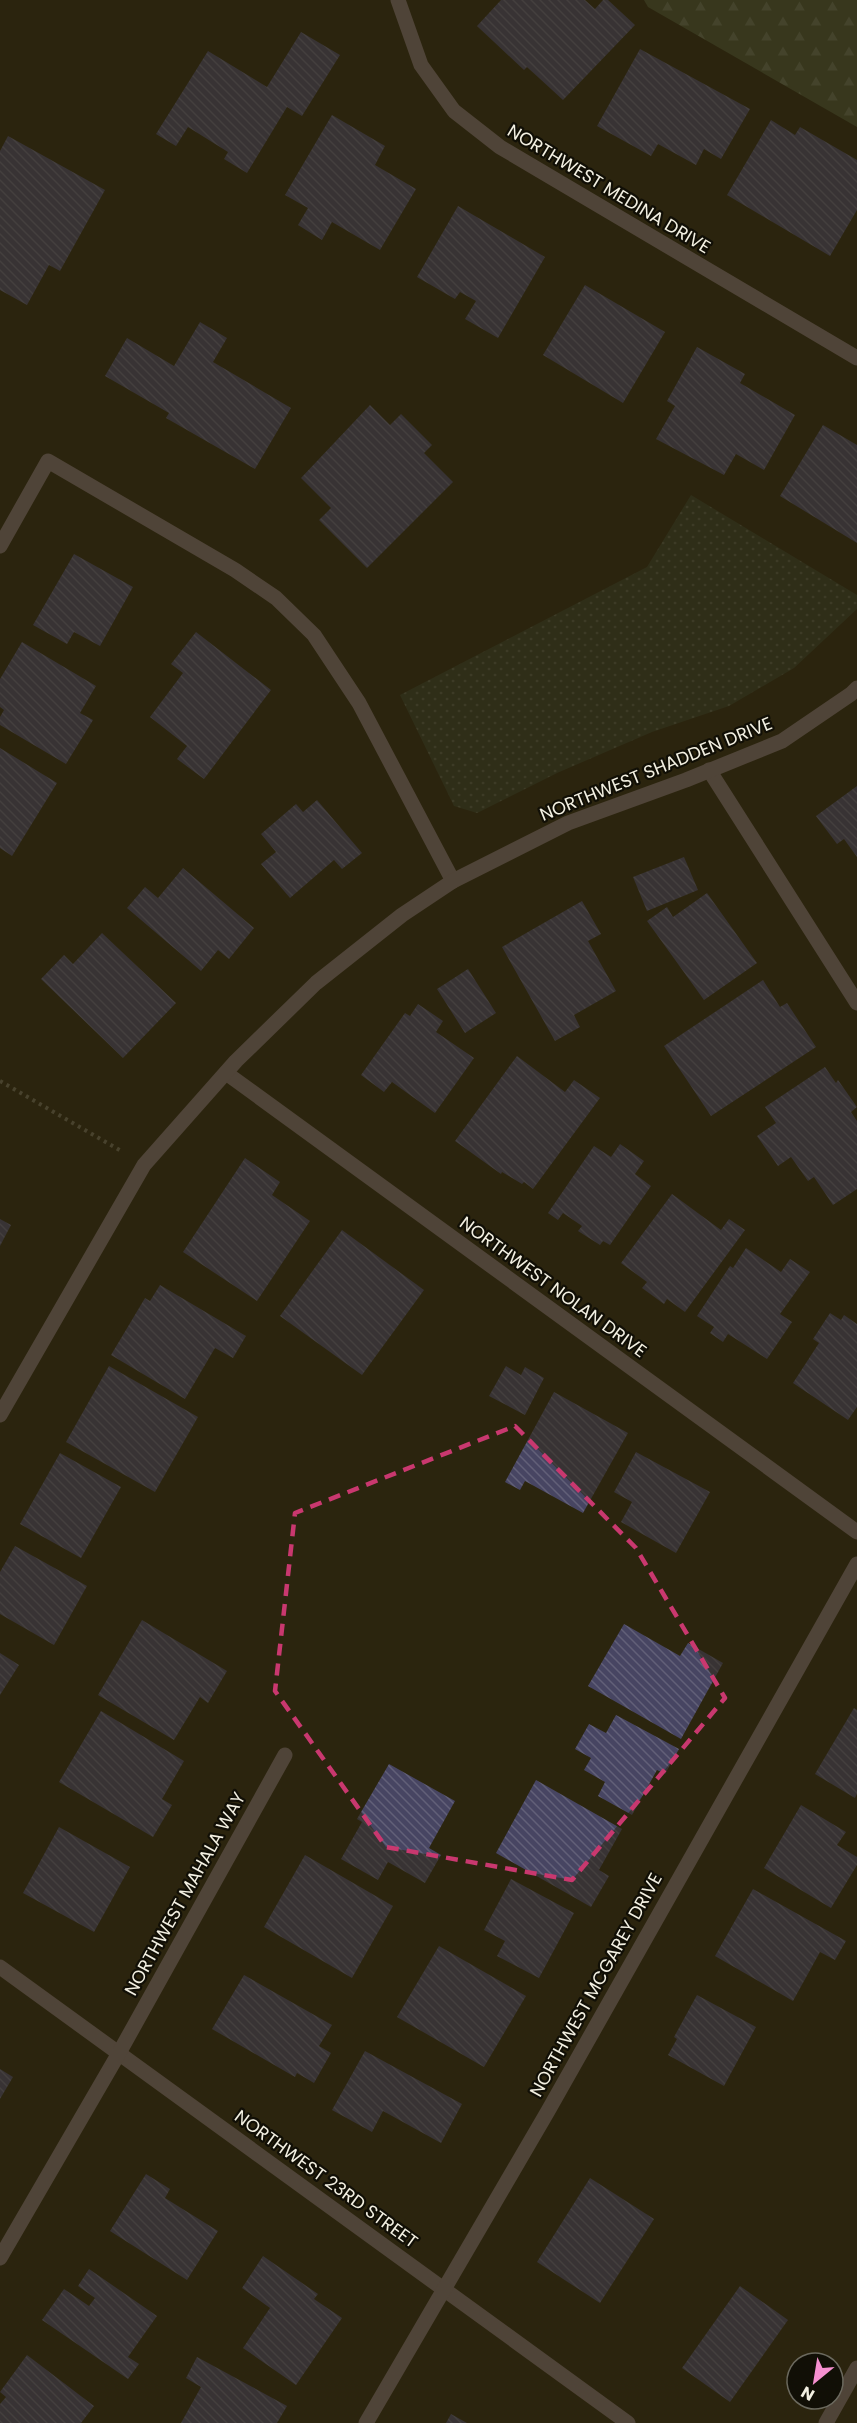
<svg xmlns="http://www.w3.org/2000/svg" width="857" height="2423" viewBox="0 0 857 2423" font-family="Poppins,sans-serif">
  <style>
    .grass { fill: url(#grass-dots) }
    .forest { fill: url(#forest-firs) }
    .building { fill: url(#building-back-hatch) }
    .lines { fill: none; stroke-linecap: round; stroke-linejoin: round }
    .path { stroke: #6b6652; stroke-width: 4; stroke-dasharray: 3 4.5; stroke-linecap: butt }
    .minor { stroke: #7b6a6a; stroke-width: 15 }
    .marked { fill: none; stroke: #c9386f; stroke-width: 4.5; stroke-dasharray: 12 8; stroke-linejoin: round }
    .labels { text-anchor: middle; stroke-width: 4.5; stroke-linejoin: round; paint-order: stroke }
    .street-label { font-size: 18px; fill: #f3f0e2; stroke: #110f06 }
  </style>
  <defs>
    <pattern id="grass-dots" width="8" height="8" patternUnits="userSpaceOnUse" patternTransform="scale(1.5)"><rect width="8" height="8" fill="#343a25"/><path d="M2 2h.1M6 6h.1" fill="none" stroke="#525744" stroke-width="1.8" stroke-linecap="round"/></pattern>
    <pattern id="forest-firs" width="22" height="20" patternUnits="userSpaceOnUse" patternTransform="scale(1.5)"><rect width="22" height="20" fill="#474f30"/><path d="M5 1l3.5 6h-7zM16 11l3.5 6h-7z" fill="#62694e"/></pattern>
    <pattern id="building-back-hatch" width="6" height="6" patternUnits="userSpaceOnUse" patternTransform="scale(1.5)"><rect width="6" height="6" fill="#474562"/><path d="M-1 5l2 2M0 0l6 6M5-1l2 2" fill="none" stroke="#626078"/></pattern>
  </defs>
  <rect width="100%" height="100%" fill="#2b250e"/>
  <!-- grass -->
  <polygon class="grass" points="691,495 857,595 857,609 794,668 729,706 652,732 557,773 477,813 454,806 400,695 647,567"/>
  <!-- forest -->
  <polygon class="forest" points="644,0 857,0 857,127 648,7"/>
  <!-- building -->
  <g class="building">
    <polygon points="501,0 585,0 595,9 603,0 608,0 635,25 563,100 527,67 524,70 477,26"/>
    <polygon points="301,32 340,55 302,116 287,107 247,173 224,159 228,152 188,127 176,146 156,134 208,51 267,87"/>
    <polygon points="640,49 750,109 721,159 704,149 696,165 658,144 651,156 597,126"/>
    <polygon points="332,115 385,146 375,165 416,189 380,250 332,222 322,240 298,225 308,208 285,195"/>
    <polygon points="771,120 795,135 800,127 857,160 857,210 830,256 727,195"/>
    <polygon points="8,136 105,190 60,271 49,265 27,305 0,290 0,151"/>
    <polygon points="458,206 545,257 498,338 465,319 476,301 460,292 455,299 417,277"/>
    <polygon points="585,285 665,332 623,403 543,355"/>
    <polygon points="200,322 227,338 213,362 291,408 255,469 166,418 169,413 105,376 127,338 174,366"/>
    <polygon points="697,347 745,374 740,383 795,415 764,470 736,454 724,475 656,439 675,406 667,401"/>
    <polygon points="370,405 390,425 401,414 432,445 424,453 453,482 367,568 319,520 331,508 301,478"/>
    <polygon points="823,425 857,445 857,543 780,496"/>
    <polygon points="74,554 133,587 100,646 74,632 67,644 33,625"/>
    <polygon points="196,632 271,690 204,779 177,759 187,746 150,717 183,673 171,664"/>
    <polygon points="22,642 96,686 80,713 93,720 66,764 0,725 0,717 4,710 0,707 0,679"/>
    <polygon points="0,748 57,783 12,856 0,848"/>
    <polygon points="857,786 857,857 844,839 837,844 816,816"/>
    <polygon points="317,800 362,853 342,869 334,860 290,898 261,864 276,852 261,834 296,804 303,812"/>
    <polygon points="684,857 698,890 647,911 633,877"/>
    <polygon points="183,868 254,928 229,959 218,950 201,971 127,908 145,887 158,898"/>
    <polygon points="707,893 757,963 704,1000 647,921 667,907 673,917"/>
    <polygon points="582,901 601,934 588,941 616,991 574,1015 580,1027 555,1041 502,947"/>
    <polygon points="102,933 176,1003 123,1058 41,979 64,955 73,964"/>
    <polygon points="468,969 496,1013 465,1033 437,989"/>
    <polygon points="763,980 780,1007 787,1003 816,1047 711,1116 664,1046"/>
    <polygon points="418,1004 443,1021 436,1032 474,1058 435,1113 392,1082 384,1092 361,1075 405,1013 410,1016"/>
    <polygon points="517,1056 565,1092 574,1080 600,1098 533,1189 524,1182 522,1184 502,1172 501,1174 455,1141"/>
    <polygon points="825,1067 836,1083 838,1080 857,1107 851,1112 857,1121 857,1189 833,1205 814,1177 808,1181 791,1157 778,1166 757,1136 776,1123 765,1107"/>
    <polygon points="620,1144 644,1161 635,1174 651,1186 610,1245 603,1241 600,1245 578,1231 582,1226 563,1213 558,1220 548,1213 594,1146 611,1157"/>
    <polygon points="245,1158 280,1182 272,1195 310,1221 257,1301 183,1252"/>
    <polygon points="672,1194 721,1230 729,1219 745,1230 685,1312 667,1299 664,1304 642,1288 647,1282 621,1263"/>
    <polygon points="0,1219 11,1225 0,1246"/>
    <polygon points="342,1230 424,1290 362,1375 280,1316"/>
    <polygon points="746,1248 781,1272 790,1259 810,1272 780,1314 792,1322 767,1359 728,1334 723,1342 710,1333 714,1327 697,1316 730,1266 733,1268"/>
    <polygon points="160,1285 246,1336 233,1358 215,1348 185,1399 111,1355 145,1298 150,1301"/>
    <polygon points="830,1313 841,1320 844,1315 857,1324 857,1407 848,1420 793,1383 819,1343 813,1339"/>
    <polygon points="109,1366 198,1417 155,1492 66,1442"/>
    <polygon points="506,1366 521,1375 525,1367 544,1378 525,1415 489,1396"/>
    <polygon points="554,1392 628,1433 583,1513 525,1481 520,1490 505,1482"/>
    <polygon points="636,1452 710,1492 676,1553 621,1522 632,1502 614,1492"/>
    <polygon points="60,1453 121,1487 81,1558 20,1524"/>
    <polygon points="15,1546 87,1586 54,1645 0,1614 0,1572"/>
    <polygon points="142,1620 227,1671 208,1703 200,1697 174,1740 98,1695"/>
    <polygon points="624,1624 680,1656 688,1643 723,1663 681,1739 588,1686"/>
    <polygon points="0,1653 19,1665 0,1695"/>
    <polygon points="854,1708 857,1710 857,1794 855,1798 815,1774"/>
    <polygon points="101,1711 184,1761 162,1799 172,1805 153,1837 59,1782"/>
    <polygon points="616,1715 679,1749 665,1774 657,1770 632,1815 598,1796 605,1782 584,1770 591,1758 575,1749 589,1724 606,1733"/>
    <polygon points="389,1764 455,1801 429,1848 441,1855 425,1883 388,1862 378,1880 341,1859 362,1822 357,1819"/>
    <polygon points="536,1780 622,1829 599,1870 609,1876 591,1907 496,1853"/>
    <polygon points="801,1805 846,1832 837,1845 857,1857 857,1865 831,1908 764,1868"/>
    <polygon points="59,1827 130,1867 94,1932 23,1893"/>
    <polygon points="305,1855 393,1906 352,1978 264,1927"/>
    <polygon points="511,1879 574,1913 539,1978 497,1956 505,1941 484,1930"/>
    <polygon points="753,1889 846,1941 835,1960 820,1952 793,2001 715,1956"/>
    <polygon points="439,1946 526,1996 484,2067 397,2017"/>
    <polygon points="244,1975 332,2025 319,2046 331,2053 314,2083 297,2073 295,2077 212,2029"/>
    <polygon points="697,1995 756,2027 724,2086 668,2055 677,2039 674,2037"/>
    <polygon points="365,2051 462,2104 441,2143 383,2111 372,2132 332,2110"/>
    <polygon points="0,2069 13,2077 0,2099"/>
    <polygon points="146,2174 170,2189 165,2198 218,2231 187,2280 110,2231"/>
    <polygon points="590,2178 654,2219 600,2303 537,2262"/>
    <polygon points="263,2256 318,2294 314,2299 342,2318 296,2385 243,2348 270,2308 242,2288"/>
    <polygon points="89,2269 157,2316 128,2357 139,2364 128,2379 42,2320 64,2289 89,2306 95,2298 78,2286"/>
    <polygon points="740,2286 788,2320 730,2402 682,2368"/>
    <polygon points="27,2355 94,2406 81,2423 0,2423 0,2404 6,2397 0,2392"/>
    <polygon points="197,2357 287,2406 277,2423 181,2423 201,2387 186,2378"/>
    <polygon points="451,2414 467,2423 446,2423"/>
  </g>
  <g class="lines">
    <!-- path -->
    <polyline class="path" points="0,1081 123,1152"/>
    <!-- minor -->
    <g class="minor">
      <polyline points="398,0 421,65 454,111 500,147 857,358"/>
      <polyline points="0,546 48,461 235,570 276,598 314,635 359,703 453,881"/>
      <polyline points="709,770 857,1003"/>
      <polyline points="226,1073 857,1532"/>
      <polyline points="0,1415 144,1165 236,1061 316,983 402,915 453,881 568,823 686,780 782,741 851,694 857,688"/>
      <polyline points="0,1967 628,2423"/>
      <polyline points="0,2258 119,2053 285,1755"/>
      <polyline points="366,2423 548,2111 857,1564"/>
      <polyline points="826,2423 857,2368"/>
    </g>
  </g>
  <!-- marked area -->
  <path d="M0 0H857V2423H0ZM515,1426L636,1548L725,1698L572,1880L386,1847L275,1691L295,1513Z" fill="#2b250e" fill-opacity=".55" fill-rule="evenodd"/>
  <path class="marked" d="M515,1426L636,1548L725,1698L572,1880L386,1847L275,1691L295,1513Z"/>
  <g class="labels">
    <!-- street labels -->
    <g class="street-label">
      <text transform="translate(609 189) rotate(31)" y="6">NORTHWEST MEDINA DRIVE</text>
      <text transform="translate(656 769) rotate(-22)" y="6">NORTHWEST SHADDEN DRIVE</text>
      <text transform="translate(553 1287) rotate(36)" y="6">NORTHWEST NOLAN DRIVE</text>
      <text transform="translate(185 1894) rotate(-61)" y="6">NORTHWEST MAHALA WAY</text>
      <text transform="translate(596 1985) rotate(-61)" y="6">NORTHWEST MCGAREY DRIVE</text>
      <text transform="translate(326 2179) rotate(36)" y="6">NORTHWEST 23RD STREET</text>
    </g>
  </g>
  <!-- north arrow -->
  <g transform="translate(815 2381) rotate(210)"><circle r="28" fill="#110f06" stroke="#6b695e" stroke-width="1.5"/>
  <path d="M0-4.5L10 22L0 15L-10 22Z" fill="#f690d0"/>
  <text y="-9" font-size="16" font-weight="bold" text-anchor="middle" fill="#f3f0e2">N</text>
  </g>
</svg>
